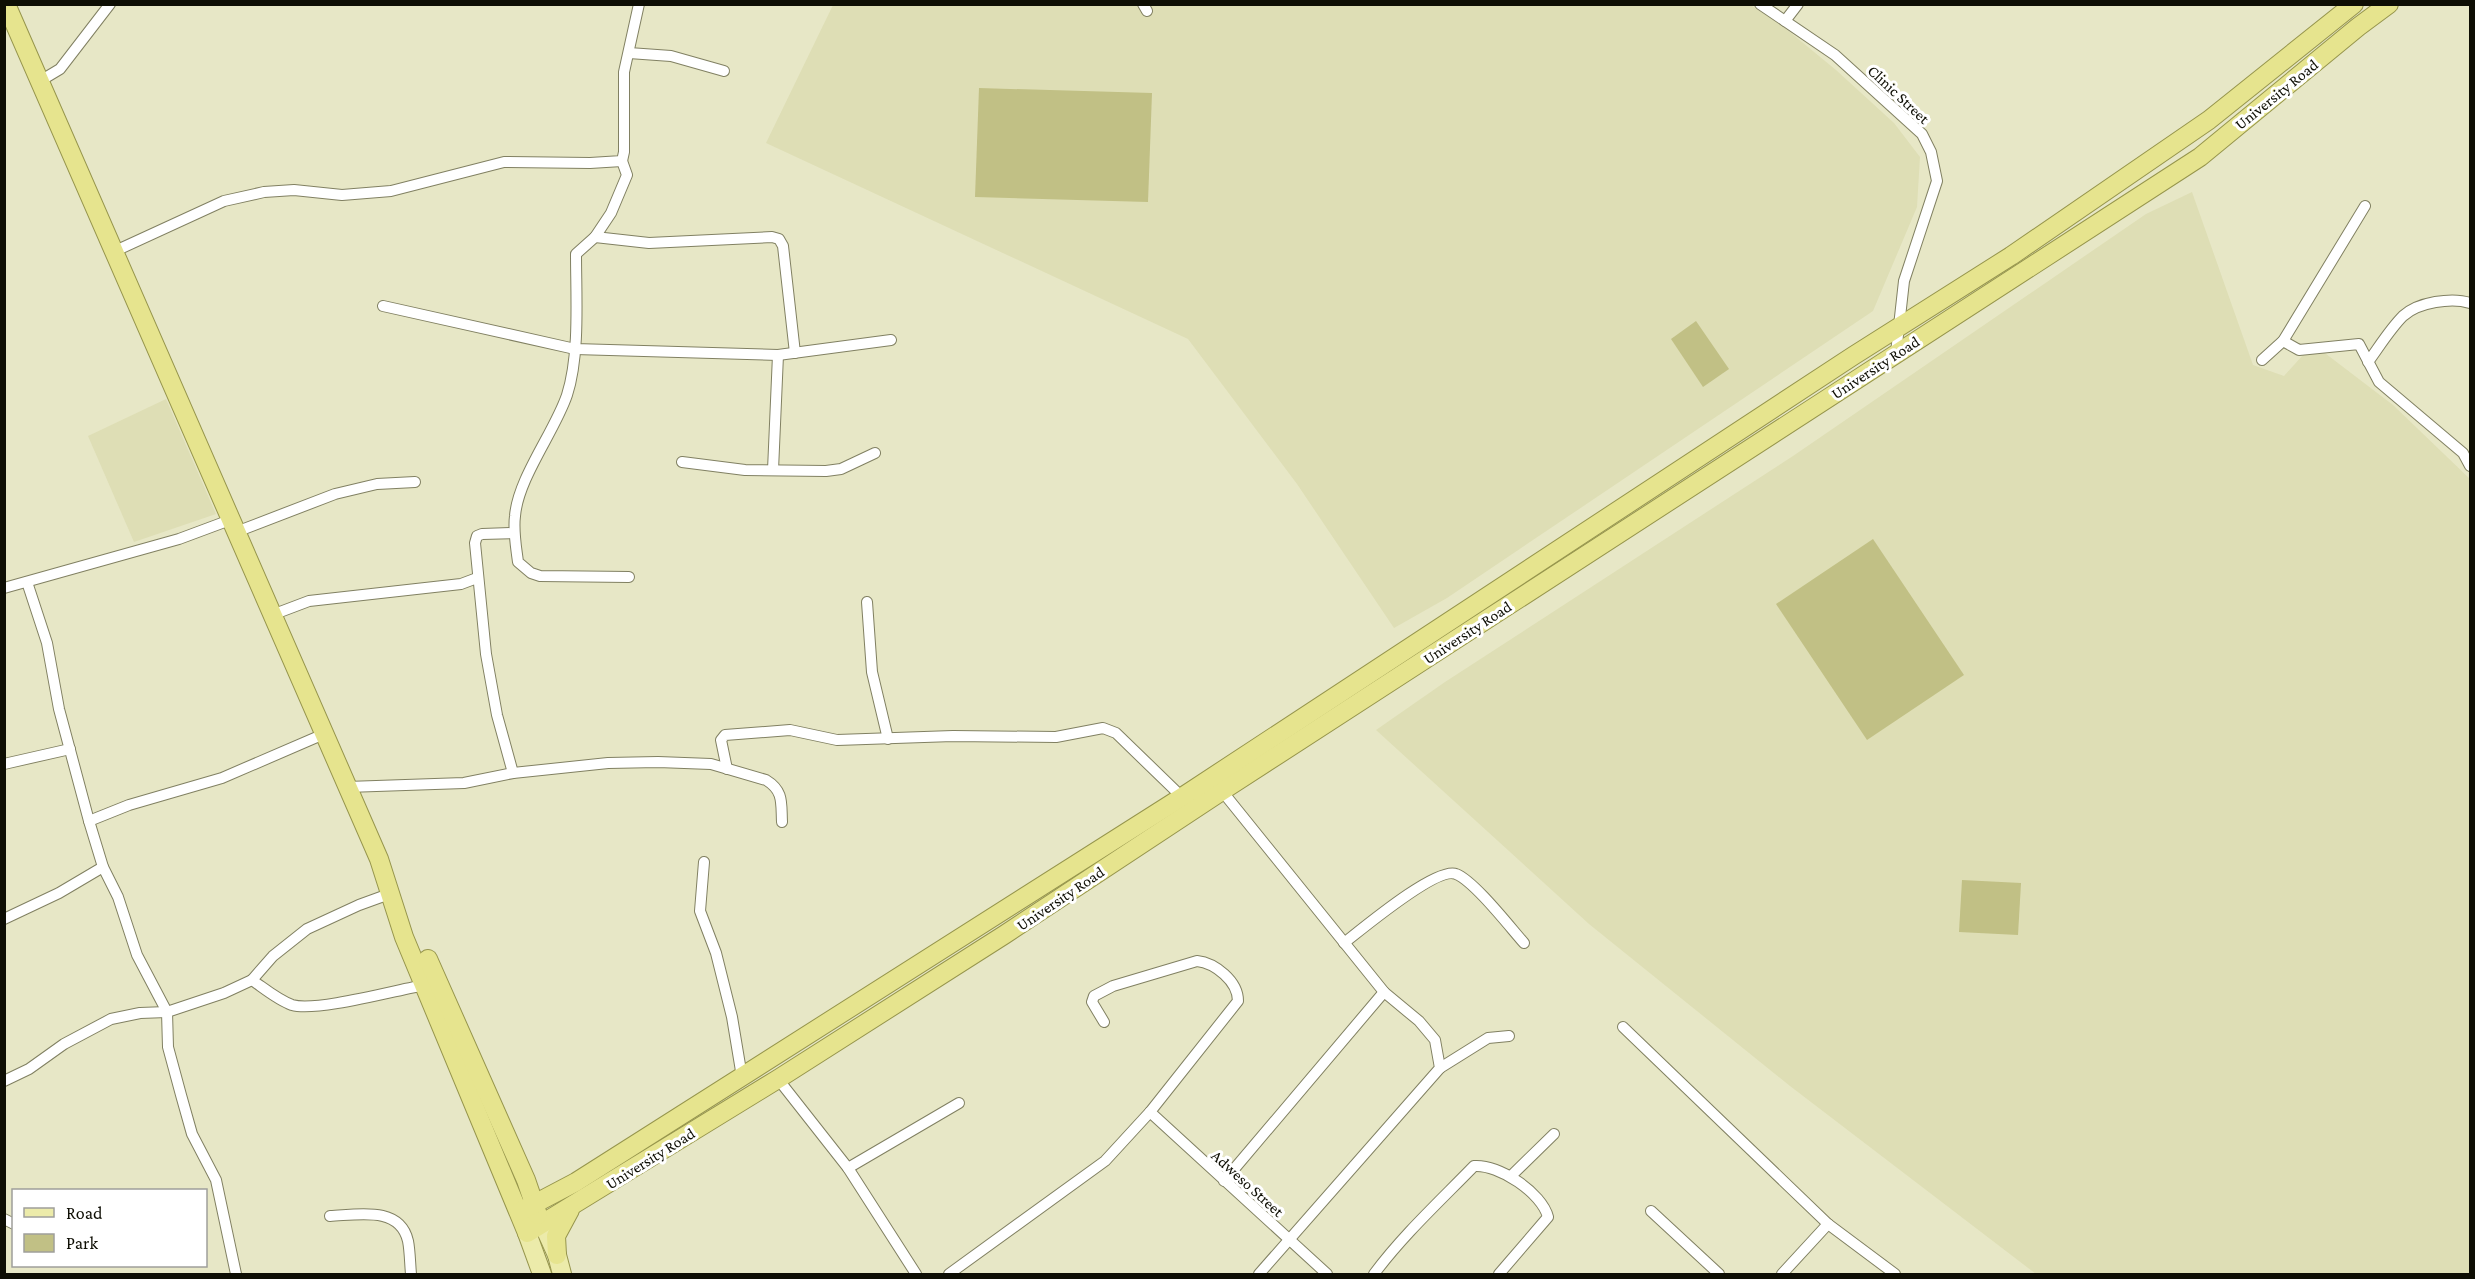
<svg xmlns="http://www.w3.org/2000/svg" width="2475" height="1279" viewBox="0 0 2475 1279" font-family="'Crimson Pro',serif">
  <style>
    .built { fill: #dedeb5 }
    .green { fill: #c1c085 }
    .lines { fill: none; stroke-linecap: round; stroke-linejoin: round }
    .minor-casing { stroke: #818062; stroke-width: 12 }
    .primary-casing { stroke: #96954c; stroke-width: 20 }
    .trunk-casing { stroke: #96954c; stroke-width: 20 }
    .minor { stroke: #fff; stroke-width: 10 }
    .primary { stroke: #ecebaa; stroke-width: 18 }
    .trunk { stroke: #e6e48e; stroke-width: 18 }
    .labels { text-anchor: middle; stroke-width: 6; stroke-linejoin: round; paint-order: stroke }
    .street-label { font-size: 16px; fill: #0e0e04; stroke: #fff }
  </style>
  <rect width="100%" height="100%" fill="#e7e7c6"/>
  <!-- built -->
  <g class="built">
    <polygon points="1749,4 1780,24 1836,70 1894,123 1920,157 1917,207 1873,311 1447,598 1394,628 1297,484 1188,339 766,143 833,5"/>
    <polygon points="2192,192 2253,365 2284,376 2313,344 2393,405 2470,479 2470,1274 2036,1274 1790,1086 1589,924 1376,730 1445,682 1793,456 2146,214"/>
    <polygon points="166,399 216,514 134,542 88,436"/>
  </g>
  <!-- green -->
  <g class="green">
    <polygon points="979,88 1152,93 1148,202 975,197"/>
    <polygon points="1696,321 1729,369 1703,387 1671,339"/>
    <polygon points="1873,539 1964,675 1867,740 1776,604"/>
    <polygon points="1962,880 2021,883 2018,935 1959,932"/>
  </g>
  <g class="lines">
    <defs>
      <g id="minor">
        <polyline points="1143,4 1147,11"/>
        <polyline points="1760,4 1835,55 1922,134 1931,152 1937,181 1904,281 1896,353"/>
        <polyline points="1785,21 1798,4"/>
        <polyline points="629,53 671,56 724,71"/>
        <polyline points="40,81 60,69 110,4"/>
        <path d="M622,161L627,175L611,213L595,237L576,254C576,296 580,355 567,395C555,431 518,478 515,516C513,531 516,546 518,562L531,573L540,576L629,577"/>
        <polyline points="595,237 649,243 772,237 779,239 783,246 795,353"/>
        <polyline points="113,252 224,201 264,192 294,190 342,195 391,191 504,162 590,163 622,161 624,152 624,72 639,4"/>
        <polyline points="383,306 575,349 778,355 891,340"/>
        <polyline points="2283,341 2299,350 2359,344 2379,382 2463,453 2470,466"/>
        <polyline points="2262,360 2283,341 2365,206"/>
        <path d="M2368,362C2379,347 2390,329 2403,316C2418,302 2452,297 2470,303"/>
        <polyline points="682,462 745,470 826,471 841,469 875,453"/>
        <polyline points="773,470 778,355"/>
        <polyline points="236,532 335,494 377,484 415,482"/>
        <polyline points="27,582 47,643 59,709 89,821 103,867 118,897 137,955 167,1012 168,1047 181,1095 192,1134 216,1180 236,1274"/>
        <polyline points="4,588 179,539 230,520"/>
        <polyline points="867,602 872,672 888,739"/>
        <polyline points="272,615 309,601 461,584 477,578"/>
        <polyline points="4,764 70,749"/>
        <polyline points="727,769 721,740 725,735 790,730 837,740 953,736 1056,737 1103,728 1116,733 1182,797"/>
        <polyline points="513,773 497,715 486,654 475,543 477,536 482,534 514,533"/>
        <path d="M347,787L464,783L513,773L608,763L658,762L711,764L766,780C784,791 781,803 782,822"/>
        <polyline points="1222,791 1384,992"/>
        <polyline points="89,821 129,805 222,778 324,734"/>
        <polyline points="704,862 700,911 716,953 732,1017 742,1077"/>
        <polyline points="4,919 59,893 103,867"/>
        <path d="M1344,943C1362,929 1437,866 1456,874C1474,881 1509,926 1524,943"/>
        <path d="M252,980C265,989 278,1000 292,1005C317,1012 396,990 425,985"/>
        <polyline points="1623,1027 1828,1224 1895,1274"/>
        <polyline points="1440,1068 1488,1038 1509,1036"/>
        <polyline points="778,1079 848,1168 916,1274"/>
        <polyline points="4,1081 29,1069 64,1044 111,1019 140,1013 167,1012 224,993 252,980 273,956 307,929 359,905 392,893"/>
        <polyline points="1150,1112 1327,1274"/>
        <polyline points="848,1168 959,1103"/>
        <polyline points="1511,1176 1554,1134"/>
        <polyline points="1224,1181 1384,992 1419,1021 1435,1040 1440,1068 1259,1274"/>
        <polyline points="1651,1211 1719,1274"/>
        <path d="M330,1216C356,1215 400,1205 408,1241C410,1251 410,1264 411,1274"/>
        <polyline points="4,1219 14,1224"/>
        <path d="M949,1274L1105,1161L1150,1112L1238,1001C1238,981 1215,963 1197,961L1113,986L1094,996L1092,1002L1104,1022"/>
        <path d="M1374,1274C1403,1235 1440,1201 1474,1166C1499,1164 1542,1193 1548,1217L1499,1274"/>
        <polyline points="1782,1274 1828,1224"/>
      </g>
      <g id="primary">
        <polyline points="543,1224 557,1255 562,1274"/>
        <polyline points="527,1233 542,1274"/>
      </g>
      <g id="trunk">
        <polyline points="6,4 379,859 404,937 527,1233 778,1079 1004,935 1222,791 2200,157 2358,27 2389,4"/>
        <polyline points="428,959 526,1180 538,1215"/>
        <polyline points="519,1212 576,1182 1182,797 1853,356 2011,256 2209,120 2354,4"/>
        <polyline points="557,1255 556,1236 570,1210"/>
      </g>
    </defs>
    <!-- minor casing -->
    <use href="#minor" class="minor-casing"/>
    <!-- primary casing -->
    <use href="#primary" class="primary-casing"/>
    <!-- trunk casing -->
    <use href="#trunk" class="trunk-casing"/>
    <!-- minor -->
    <use href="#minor" class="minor"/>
    <!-- primary -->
    <use href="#primary" class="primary"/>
    <!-- trunk -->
    <use href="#trunk" class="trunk"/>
  </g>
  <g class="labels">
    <!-- street labels -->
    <g class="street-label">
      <text transform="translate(1899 94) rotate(43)" y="6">Clinic Street</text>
      <text transform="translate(2276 94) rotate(-39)" y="6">University Road</text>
      <text transform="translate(1875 367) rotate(-33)" y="6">University Road</text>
      <text transform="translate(1467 632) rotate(-33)" y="6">University Road</text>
      <text transform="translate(1060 898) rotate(-34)" y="6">University Road</text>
      <text transform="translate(650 1158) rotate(-32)" y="6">University Road</text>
      <text transform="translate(1248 1183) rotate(42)" y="6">Adweso Street</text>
    </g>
  </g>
  <!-- border -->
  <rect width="2475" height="1279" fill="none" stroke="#0e0e04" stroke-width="12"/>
  <!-- legend -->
  <rect x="12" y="1189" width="195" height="78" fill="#ffffff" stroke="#9f9f9b" stroke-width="1.5"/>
  <rect x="24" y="1208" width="30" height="9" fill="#ecebaa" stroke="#9f9f9b" stroke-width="1.5"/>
  <text x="66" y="1219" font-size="18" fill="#0e0e04">Road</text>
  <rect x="24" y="1234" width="30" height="18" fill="#c1c085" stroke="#9f9f9b" stroke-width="1.5"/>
  <text x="66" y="1249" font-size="18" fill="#0e0e04">Park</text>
</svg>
